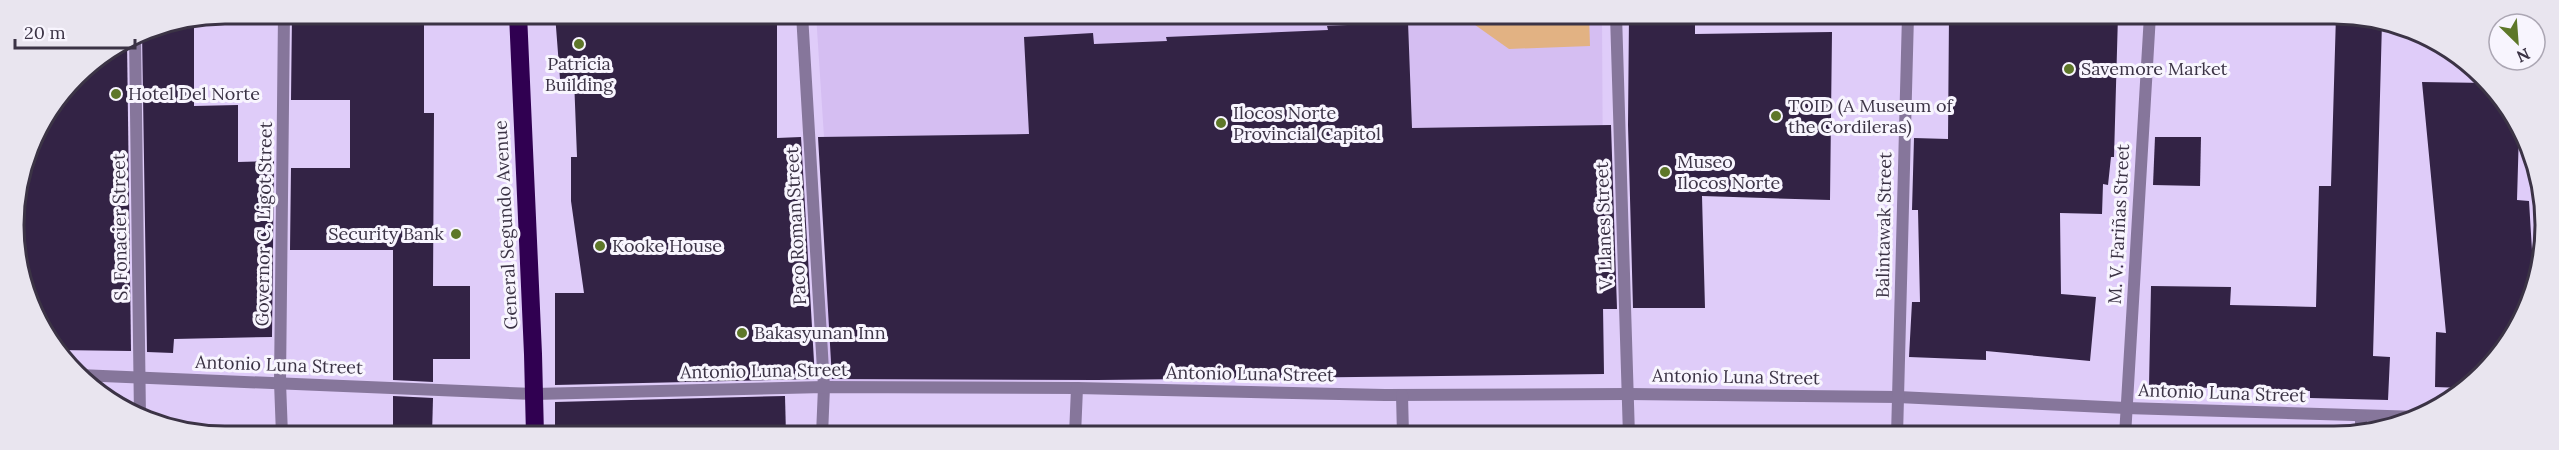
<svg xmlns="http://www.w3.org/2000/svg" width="2559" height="450" viewBox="0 0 2559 450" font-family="Lora,serif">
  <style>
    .built { fill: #d5bef2 }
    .green { fill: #e2b283 }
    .building { fill: #332345 }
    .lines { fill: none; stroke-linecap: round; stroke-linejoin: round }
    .street { stroke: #86769b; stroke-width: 12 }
    .highway { stroke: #300051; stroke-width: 18 }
    .poi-dot { fill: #5e7729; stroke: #f8f5fe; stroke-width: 2 }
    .labels { text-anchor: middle; stroke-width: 6; stroke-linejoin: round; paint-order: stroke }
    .poi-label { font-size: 18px; fill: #3b3345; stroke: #f8f5fe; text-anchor: start }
    .street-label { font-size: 18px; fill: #3b3345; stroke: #f8f5fe }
    .rim { fill: none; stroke: #3b3345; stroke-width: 3 }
  </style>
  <rect width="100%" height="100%" fill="#dfccf9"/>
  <!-- built -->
  <polygon class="built" points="816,14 1602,15 1604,374 826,384 824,137"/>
  <!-- green -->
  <polygon class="green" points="1461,15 1589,15 1590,46 1509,49"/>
  <!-- building -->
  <g class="building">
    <polygon points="292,14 424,14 424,113 434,113 433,286 470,286 470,359 433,359 433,382 393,380 393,250 290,250 291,168 350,168 350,100 291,100"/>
    <polygon points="555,14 777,14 777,138 801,137 815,379 555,385 555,293 584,293 571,201 571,157 577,157 574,78 560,79"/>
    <polygon points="1629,15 1695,15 1695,34 1832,32 1830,200 1702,196 1705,308 1633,308 1628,125"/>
    <polygon points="1949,15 2118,15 2114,157 2111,157 2108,185 2103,184 2102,214 2060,213 2061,294 2096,297 2090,361 1986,351 1986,360 1909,357 1912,302 1920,302 1918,210 1912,210 1914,138 1948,139"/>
    <polygon points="2336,15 2361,15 2382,22 2373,356 2390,357 2388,400 2310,398 2310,391 2149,386 2151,286 2231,287 2230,305 2316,307 2319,186 2331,186"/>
    <polygon points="194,20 194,106 238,105 238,162 274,161 272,337 174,339 173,353 147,352 142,31"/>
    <polygon points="1408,22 1412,128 1611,125 1617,309 1603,309 1604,374 1097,380 832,379 818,137 1029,134 1024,37 1093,33 1094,44 1167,41 1166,37 1328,30 1327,26"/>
    <polygon points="127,41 131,351 58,350 25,293 14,212 30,144 76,75"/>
    <polygon points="2422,82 2487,83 2502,96 2519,131 2517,200 2529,201 2534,283 2524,319 2483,375 2464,388 2435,387 2436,332 2446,333"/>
    <polygon points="2155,137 2201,137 2200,186 2153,185"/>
    <polygon points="393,396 433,398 432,435 393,435"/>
    <polygon points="785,396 786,435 555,435 555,402"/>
  </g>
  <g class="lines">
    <!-- street -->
    <g class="street">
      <polyline points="802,14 824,387 822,435"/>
      <polyline points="1616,15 1629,436"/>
      <polyline points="135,36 140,417"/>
      <polyline points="79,375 534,394 824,387 1077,388 1385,395 1628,394 1898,397 2126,408 2421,417"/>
      <polyline points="1402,395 1403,435"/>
      <polyline points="2361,416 2361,433"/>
      <polyline points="282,435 280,382 284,14"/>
      <polyline points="1075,435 1077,388"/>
      <polyline points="1897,436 1908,15"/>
      <polyline points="2125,436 2150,15"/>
    </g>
    <!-- highway -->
    <polyline class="highway" points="518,14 533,354 535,435"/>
  </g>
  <!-- markers -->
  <g class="poi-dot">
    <circle cx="579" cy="44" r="6"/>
    <circle cx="2069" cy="69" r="6"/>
    <circle cx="116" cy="94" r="6"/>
    <circle cx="1776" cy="116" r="6"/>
    <circle cx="1221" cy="123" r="6"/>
    <circle cx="1665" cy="172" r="6"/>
    <circle cx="456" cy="234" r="6"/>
    <circle cx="600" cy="246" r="6"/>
    <circle cx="742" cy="333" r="6"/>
  </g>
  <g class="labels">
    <!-- poi labels -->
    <g class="poi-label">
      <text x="579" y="70" text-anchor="middle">Patricia<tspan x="579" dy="21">Building</tspan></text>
      <text x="2081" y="75">Savemore Market</text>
      <text x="128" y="100">Hotel Del Norte</text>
      <text x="1788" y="112">TOID (A Museum of<tspan x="1788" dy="21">the Cordileras)</tspan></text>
      <text x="1233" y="119">Ilocos Norte<tspan x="1233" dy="21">Provincial Capitol</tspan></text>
      <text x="1677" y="168">Museo<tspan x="1677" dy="21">Ilocos Norte</tspan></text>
      <text x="444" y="240" text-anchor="end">Security Bank</text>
      <text x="612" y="252">Kooke House</text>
      <text x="754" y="339">Bakasyunan Inn</text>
    </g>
    <!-- street labels -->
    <g class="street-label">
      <text transform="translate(264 224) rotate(-89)" y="6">Governor C. Ligot Street</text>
      <text transform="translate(2119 224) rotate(-87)" y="6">M. V. Fariñas Street</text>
      <text transform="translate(506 225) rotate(-93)" y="6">General Segundo Avenue</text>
      <text transform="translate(1884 225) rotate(-89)" y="6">Balintawak Street</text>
      <text transform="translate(796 226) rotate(-93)" y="6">Paco Roman Street</text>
      <text transform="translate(1604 226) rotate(-92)" y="6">V. Llanes Street</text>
      <text transform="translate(120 227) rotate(-91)" y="6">S. Fonacier Street</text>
      <text transform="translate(279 365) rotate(2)" y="6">Antonio Luna Street</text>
      <text transform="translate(764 371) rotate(-1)" y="6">Antonio Luna Street</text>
      <text transform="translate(1250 374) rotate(1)" y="6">Antonio Luna Street</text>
      <text transform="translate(1736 377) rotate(1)" y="6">Antonio Luna Street</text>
      <text transform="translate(2222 393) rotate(2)" y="6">Antonio Luna Street</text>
    </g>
  </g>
  <!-- crop -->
  <path d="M0 0H2559V450H0ZM225 24H2334A201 201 0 0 1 2535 225V225A201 201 0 0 1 2334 426H225A201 201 0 0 1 24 225V225A201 201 0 0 1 225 24Z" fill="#e9e5ef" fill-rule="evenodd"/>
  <path class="rim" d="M225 24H2334A201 201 0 0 1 2535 225V225A201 201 0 0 1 2334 426H225A201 201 0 0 1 24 225V225A201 201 0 0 1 225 24Z"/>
  <!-- north arrow -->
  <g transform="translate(2517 42) rotate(155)"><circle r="28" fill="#f8f5fe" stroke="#aca7b4" stroke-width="1.5"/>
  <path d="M0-4.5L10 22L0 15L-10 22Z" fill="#5e7729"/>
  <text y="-9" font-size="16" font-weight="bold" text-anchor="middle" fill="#3b3345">N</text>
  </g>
  <!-- scale -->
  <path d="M15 39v9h120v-9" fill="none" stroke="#3b3345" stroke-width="3"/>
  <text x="24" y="39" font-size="18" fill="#3b3345" stroke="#f8f5fe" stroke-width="4.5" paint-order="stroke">20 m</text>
</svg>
